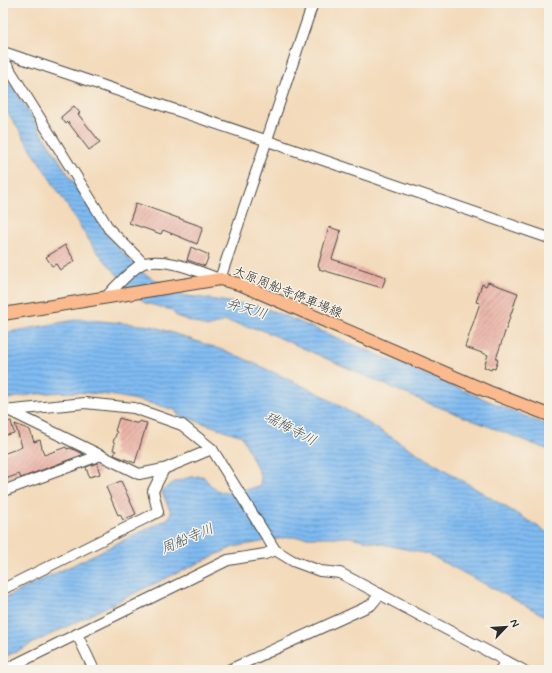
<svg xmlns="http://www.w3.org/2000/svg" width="552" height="673" viewBox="0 0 552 673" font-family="Mynerve,'Klee One',sans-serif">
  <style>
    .water { fill: url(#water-rules); stroke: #56738e }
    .building { fill: url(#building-hatch) }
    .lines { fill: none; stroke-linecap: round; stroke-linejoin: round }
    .minor-casing { stroke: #494540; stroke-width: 12 }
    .major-casing { stroke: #494540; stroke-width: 14 }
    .minor { stroke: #fff; stroke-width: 10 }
    .major { stroke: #fbba8d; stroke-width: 12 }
    .labels { text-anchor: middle; stroke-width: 3; stroke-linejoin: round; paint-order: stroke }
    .street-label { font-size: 13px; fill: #2b2b2b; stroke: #f7f3e8 }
    .water-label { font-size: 14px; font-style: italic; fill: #445667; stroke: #f7f3e8 }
  </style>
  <defs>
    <pattern id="water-rules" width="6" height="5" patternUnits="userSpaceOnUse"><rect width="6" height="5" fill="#80bbf2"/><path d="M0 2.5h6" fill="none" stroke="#6998c4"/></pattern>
    <pattern id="building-hatch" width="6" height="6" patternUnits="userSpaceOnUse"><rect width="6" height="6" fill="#eab0a4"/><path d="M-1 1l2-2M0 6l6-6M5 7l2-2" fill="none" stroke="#be8f86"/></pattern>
  </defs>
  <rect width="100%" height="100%" fill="#f7f3e8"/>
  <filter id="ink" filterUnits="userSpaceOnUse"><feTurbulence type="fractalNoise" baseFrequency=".025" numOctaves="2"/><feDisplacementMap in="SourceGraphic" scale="8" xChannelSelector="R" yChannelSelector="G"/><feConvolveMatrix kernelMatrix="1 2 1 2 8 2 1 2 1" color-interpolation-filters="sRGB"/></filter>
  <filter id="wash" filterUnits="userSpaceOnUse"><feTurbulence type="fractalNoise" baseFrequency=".012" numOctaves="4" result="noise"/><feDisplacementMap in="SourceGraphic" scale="16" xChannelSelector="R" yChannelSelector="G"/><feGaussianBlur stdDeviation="0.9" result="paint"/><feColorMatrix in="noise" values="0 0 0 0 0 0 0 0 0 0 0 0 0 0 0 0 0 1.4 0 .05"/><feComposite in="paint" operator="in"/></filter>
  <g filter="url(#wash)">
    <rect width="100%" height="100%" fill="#f3daba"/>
    <!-- water -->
    <g class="water">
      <polygon points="3,72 107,235 141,272 182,295 263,307 549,426 549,450 413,397 262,330 225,321 207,327 176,316 172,310 145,303 126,285 94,248 3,105"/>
      <path d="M81,319L152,326L234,354L322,395L537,526L549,534V618L428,554L350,537H289L233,547L143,589L3,658V599L169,518L171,512L162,492C170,481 190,476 203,476C222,502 232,492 260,486L261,477L242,436L178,415L175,410C114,392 65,386 3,400V333Z"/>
    </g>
    <g id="blocks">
      <!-- building -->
      <g class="building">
        <polygon points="74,106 80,113 78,114 100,142 89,150 68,122 66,124 61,117"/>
        <polygon points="136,203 203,227 197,244 163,230 161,234 129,223"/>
        <polygon points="329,227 341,231 332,259 386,277 382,288 319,269 320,267 318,266"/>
        <polygon points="65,245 75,261 60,270 56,264 52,266 46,257"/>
        <polygon points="191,247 209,255 205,266 187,260"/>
        <polygon points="488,282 518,293 496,359 498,360 495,369 492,368 491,370 484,367 488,355 465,347 480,303 476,302 482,284 486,286"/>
        <polygon points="119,418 135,423 139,423 139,421 147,423 135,463 114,455 116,451 113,450 115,443 113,442 117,432 115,431"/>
        <polygon points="11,421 14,433 3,436 3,423"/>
        <polygon points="15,424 30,430 34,442 40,440 44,455 66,447 67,449 70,448 84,454 21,478 19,474 3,480 3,454 22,447"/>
        <polygon points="97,463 100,474 89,477 86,467"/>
        <polygon points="121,481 136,514 123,520 120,514 118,515 106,487"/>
      </g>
    </g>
  </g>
  <g filter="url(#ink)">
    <use href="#blocks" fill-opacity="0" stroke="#494540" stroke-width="1"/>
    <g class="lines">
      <defs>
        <g id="minor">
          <polyline points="3,52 265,140 549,238"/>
          <polyline points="3,59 109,229 143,263"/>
          <path d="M107,296C114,288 135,266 144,263C168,257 198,272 220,279L313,3"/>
          <polyline points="8,410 139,474 164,469 212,449"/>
          <polyline points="3,411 85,403 134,408 182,425 212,449 275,550 293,561 320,571 340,573 523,670"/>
          <polyline points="3,491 101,455"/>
          <polyline points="3,589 158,512 153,491 164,469"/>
          <polyline points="77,634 94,670"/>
          <polyline points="4,670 228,560 265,554 275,550"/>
          <polyline points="229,670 371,605 380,594"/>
          <polyline points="500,670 506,661"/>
        </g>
        <polyline id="major" points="3,314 220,279 242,285 489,392 549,415"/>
      </defs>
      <!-- minor casing -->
      <use href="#minor" class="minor-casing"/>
      <!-- major casing -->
      <use href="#major" class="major-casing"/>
      <!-- minor -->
      <use href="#minor" class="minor"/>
      <!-- major -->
      <use href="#major" class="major"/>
    </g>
  </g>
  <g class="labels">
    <!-- street labels -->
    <g class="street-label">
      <text transform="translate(288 291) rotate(22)" y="5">大原周船寺停車場線</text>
    </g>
    <!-- water labels -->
    <g class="water-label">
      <text transform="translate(247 308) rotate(17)" y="5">弁天川</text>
      <text transform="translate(291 428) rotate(28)" y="5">瑞梅寺川</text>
      <text transform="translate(187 538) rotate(-23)" y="5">周船寺川</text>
    </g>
  </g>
  <!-- margin -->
  <rect width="552" height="673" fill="none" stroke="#f7f3e8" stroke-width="16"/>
  <!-- north arrow -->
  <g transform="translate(506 627) rotate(65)" stroke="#f7f3e8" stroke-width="3" paint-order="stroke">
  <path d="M0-3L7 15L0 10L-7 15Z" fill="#2b2b2b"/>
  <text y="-6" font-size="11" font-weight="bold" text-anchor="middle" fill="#2b2b2b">N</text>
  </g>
</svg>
